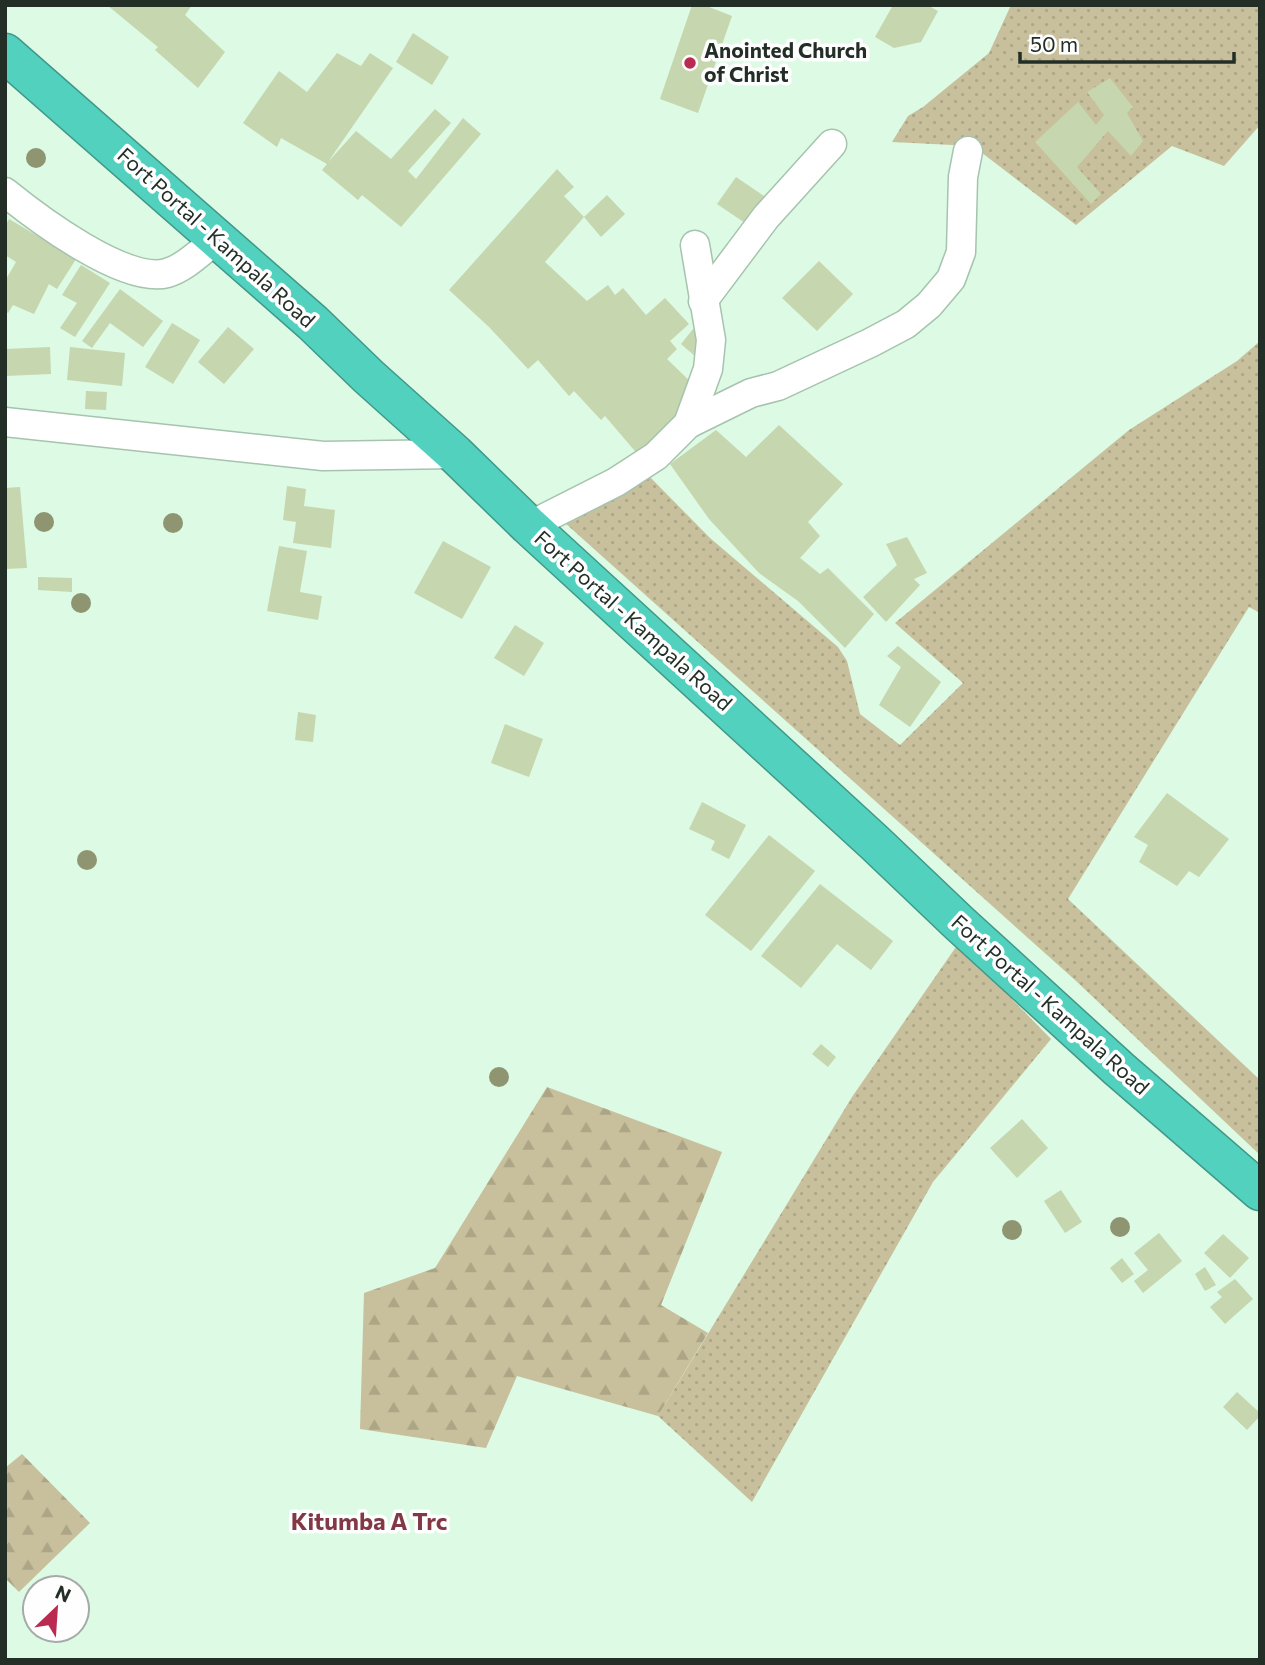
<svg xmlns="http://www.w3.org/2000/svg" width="1265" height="1665" viewBox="0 0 1265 1665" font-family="Commissioner,sans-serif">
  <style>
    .grass { fill: url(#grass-dots) }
    .forest { fill: url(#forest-firs) }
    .building { fill: #c6d6ae }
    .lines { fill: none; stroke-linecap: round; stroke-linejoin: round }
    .minor-casing { stroke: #a6c3ae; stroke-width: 31 }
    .highway-casing { stroke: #419889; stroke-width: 41 }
    .minor { stroke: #fff; stroke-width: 28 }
    .highway { stroke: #52d1bf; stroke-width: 38 }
    .tree { fill: #8e9570 }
    .poi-dot { fill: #ba2a51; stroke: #fefefe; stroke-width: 2.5 }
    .labels { text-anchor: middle; stroke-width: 7; stroke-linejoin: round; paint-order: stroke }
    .poi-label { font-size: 21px; font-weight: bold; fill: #222e26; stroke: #fefefe; text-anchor: start }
    .street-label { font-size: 21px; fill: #222e26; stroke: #fefefe }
    .quarter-label { font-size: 24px; font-weight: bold; fill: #813946; stroke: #fefefe }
  </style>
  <defs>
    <pattern id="grass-dots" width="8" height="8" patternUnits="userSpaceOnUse" patternTransform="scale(1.75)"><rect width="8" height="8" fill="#c8c09c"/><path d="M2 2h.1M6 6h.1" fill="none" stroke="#aca586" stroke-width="1.8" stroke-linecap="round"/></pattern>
    <pattern id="forest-firs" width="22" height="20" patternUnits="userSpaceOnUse" patternTransform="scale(1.75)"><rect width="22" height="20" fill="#c8c09c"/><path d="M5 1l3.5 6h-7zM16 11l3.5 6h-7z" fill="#aca586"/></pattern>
  </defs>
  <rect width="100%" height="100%" fill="#dcfae4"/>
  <!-- grass -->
  <g class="grass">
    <polygon points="1011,5 1260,5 1260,125 1224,166 1172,146 1076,225 973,146 892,142 908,116 923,107 989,53"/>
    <polygon points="1260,341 1260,613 1249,607 1068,899 1260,1080 1260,1155 1075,980 555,514 645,472 710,538 838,647 847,661 860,714 900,745 963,683 895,623 1129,430 1237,361"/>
    <polygon points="958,944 1051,1039 933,1182 752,1502 658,1416 852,1097"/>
  </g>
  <!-- forest -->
  <g class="forest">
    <polygon points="547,1087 722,1152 661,1305 708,1333 658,1416 517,1376 486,1448 360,1429 364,1293 435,1268"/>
    <polygon points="22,1454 90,1523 19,1592 5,1578 5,1468"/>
  </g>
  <!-- building -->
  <g class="building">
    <polygon points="107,5 192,5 185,15 225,52 198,88 155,50 158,47"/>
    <polygon points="692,5 704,5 732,16 698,113 660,99"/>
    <polygon points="893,5 927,5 938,11 921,42 894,48 875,37"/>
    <polygon points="413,33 449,57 432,85 396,62"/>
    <polygon points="337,53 361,66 370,53 393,68 328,162 356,131 391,159 435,109 451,123 408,171 416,179 463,118 481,134 401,227 362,195 358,200 322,170 327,164 281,138 277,147 243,123 279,71 307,92"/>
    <polygon points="1110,78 1133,107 1127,113 1143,141 1131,156 1108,131 1077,167 1101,194 1091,204 1035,142 1078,102 1096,125 1104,115 1087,92"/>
    <polygon points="557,169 574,187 564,196 584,217 607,195 625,214 601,237 584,217 545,262 587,301 608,285 615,295 623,288 646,315 665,298 689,324 670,341 677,349 667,359 699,390 640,457 605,416 601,420 574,391 569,396 538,360 528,369 489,327 449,290"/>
    <polygon points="736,177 770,200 751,227 717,204"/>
    <polygon points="9,219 76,259 57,289 49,284 34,314 13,305 8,313 5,311 5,281 16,262 5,255 5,226"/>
    <polygon points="819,261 853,294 817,331 782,298"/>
    <polygon points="81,265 110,283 75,337 60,328 77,303 62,295"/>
    <polygon points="120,289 163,321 143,347 110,323 92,348 82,341"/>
    <polygon points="172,323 200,340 173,384 145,367"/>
    <polygon points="228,327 254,349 224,384 198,362"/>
    <polygon points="693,329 709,342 696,357 681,344"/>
    <polygon points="50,347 51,374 5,376 5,349"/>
    <polygon points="70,347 125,353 122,386 67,380"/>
    <polygon points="86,391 107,392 106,410 85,409"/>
    <polygon points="779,425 843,484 808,522 820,536 800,558 820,574 828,568 874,614 845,648 798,601 759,573 709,519 670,464 716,430 746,457"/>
    <polygon points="287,486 306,489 304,506 335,510 331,548 293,543 296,522 283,520"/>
    <polygon points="20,487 27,568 5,569 5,488"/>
    <polygon points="907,537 927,573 914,579 920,585 886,622 863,597 897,565 886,544"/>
    <polygon points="443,541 491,567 462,619 414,593"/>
    <polygon points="279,546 307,551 300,592 322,596 318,620 267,611"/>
    <polygon points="38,577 72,578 72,592 38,590"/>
    <polygon points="515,625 544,643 524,676 494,658"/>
    <polygon points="898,646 941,682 910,727 879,705 901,667 887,656"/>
    <polygon points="298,712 316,715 313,742 295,740"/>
    <polygon points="505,724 543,739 529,777 491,763"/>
    <polygon points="1167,793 1229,839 1199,877 1189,871 1177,886 1139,862 1148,845 1134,837"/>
    <polygon points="702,802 746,825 729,859 711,850 715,841 689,829"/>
    <polygon points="769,835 815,871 751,951 705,915"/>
    <polygon points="820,884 893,941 871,970 837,944 801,988 761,956"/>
    <polygon points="821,1044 836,1057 828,1067 812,1054"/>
    <polygon points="1022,1119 1048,1148 1017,1178 990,1148"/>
    <polygon points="1061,1190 1082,1222 1065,1233 1044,1201"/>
    <polygon points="1159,1233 1182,1261 1143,1293 1134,1281 1148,1270 1134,1253"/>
    <polygon points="1223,1234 1249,1258 1230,1278 1204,1253"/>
    <polygon points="1122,1258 1134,1274 1122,1283 1110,1268"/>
    <polygon points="1205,1267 1216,1285 1205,1291 1195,1274"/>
    <polygon points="1235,1279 1253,1299 1225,1324 1210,1307 1222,1297 1217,1292"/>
    <polygon points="1237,1392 1260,1413 1260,1416 1247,1430 1223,1407"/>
  </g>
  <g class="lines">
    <defs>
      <g id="minor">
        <path d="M5,192C37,218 126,285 167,273C185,268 201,251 216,240"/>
        <polyline points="703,301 766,217 832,144"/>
        <polyline points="5,422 323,456 455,454"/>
        <polyline points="688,424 751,393 778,386 870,343 906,324 929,305 951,279 961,252 963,177 968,151"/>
        <polyline points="529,526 616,482 656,456 688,424 708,369 711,340 695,245"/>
      </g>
      <polyline id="highway" points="5,53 313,323 369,377 455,454 529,526 875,843 959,923 1119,1069 1260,1191"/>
    </defs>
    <!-- minor casing -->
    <use href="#minor" class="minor-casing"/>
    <!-- highway casing -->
    <use href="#highway" class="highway-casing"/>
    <!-- minor -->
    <use href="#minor" class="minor"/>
    <!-- highway -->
    <use href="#highway" class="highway"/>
  </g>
  <!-- trees -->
  <g class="tree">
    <circle cx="36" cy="158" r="10"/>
    <circle cx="44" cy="522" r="10"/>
    <circle cx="173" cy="523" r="10"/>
    <circle cx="81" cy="603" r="10"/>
    <circle cx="87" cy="860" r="10"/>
    <circle cx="499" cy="1077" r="10"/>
    <circle cx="1120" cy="1227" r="10"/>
    <circle cx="1012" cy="1230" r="10"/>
  </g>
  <!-- markers -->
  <circle class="poi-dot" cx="690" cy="63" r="7"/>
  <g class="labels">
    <!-- poi labels -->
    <g class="poi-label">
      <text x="704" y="58">Anointed Church<tspan x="704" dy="24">of Christ</tspan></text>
    </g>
    <!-- street labels -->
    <g class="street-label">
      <text transform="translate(216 238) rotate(42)" y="7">Fort Portal - Kampala Road</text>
      <text transform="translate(633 621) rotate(42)" y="7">Fort Portal - Kampala Road</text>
      <text transform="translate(1050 1005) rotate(42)" y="7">Fort Portal - Kampala Road</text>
    </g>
    <!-- quarter labels -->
    <g class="quarter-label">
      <text x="369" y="1530">Kitumba A Trc</text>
    </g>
  </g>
  <!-- border -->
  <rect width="1265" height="1665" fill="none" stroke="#222e26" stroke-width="14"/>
  <!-- north arrow -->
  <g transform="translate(56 1609) rotate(25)"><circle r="33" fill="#fefefe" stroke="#a6aba8" stroke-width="2"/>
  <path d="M0-5L12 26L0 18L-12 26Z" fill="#ba2a51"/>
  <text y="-10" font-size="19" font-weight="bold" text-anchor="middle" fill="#222e26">N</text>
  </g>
  <!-- scale -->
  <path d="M1020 52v10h214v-10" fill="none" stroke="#222e26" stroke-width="3.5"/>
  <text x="1030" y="52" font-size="21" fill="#222e26" stroke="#fefefe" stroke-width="5" paint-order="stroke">50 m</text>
</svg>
